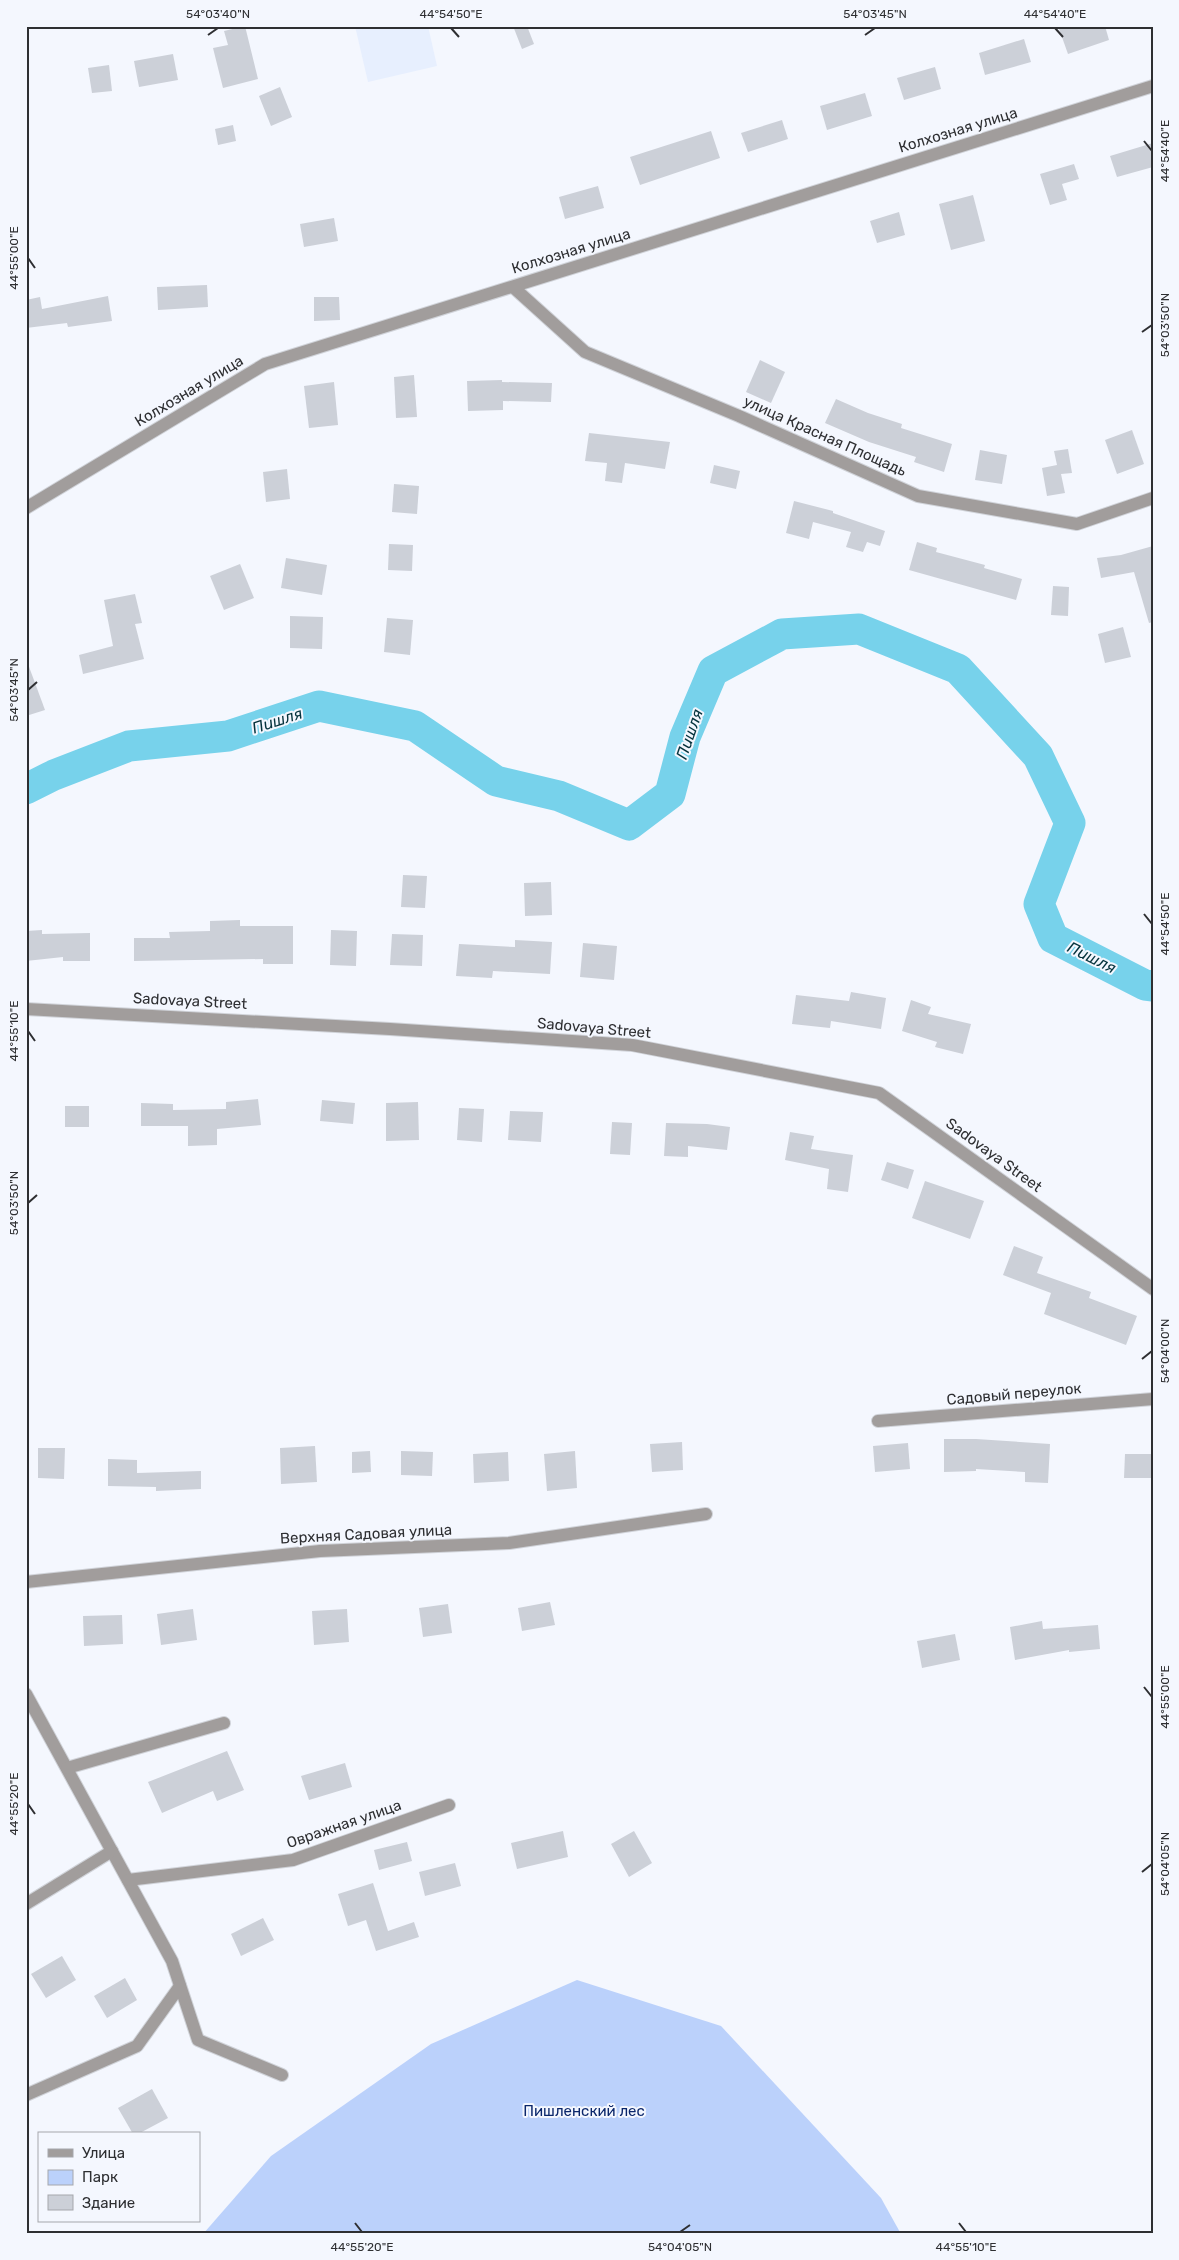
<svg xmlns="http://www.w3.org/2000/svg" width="1179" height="2260" viewBox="0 0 1179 2260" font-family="Rubik,sans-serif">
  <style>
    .built { fill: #e7effe }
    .green { fill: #bbd1fb }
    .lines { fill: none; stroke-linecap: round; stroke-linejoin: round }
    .river { stroke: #77d2eb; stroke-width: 31 }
    .building { fill: #ccd0d8 }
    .street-casing { stroke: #d0d3d9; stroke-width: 14 }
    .street { stroke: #a19d9c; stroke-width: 12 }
    .ticks { fill: none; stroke: #2e2f32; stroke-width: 2 }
    .labels { text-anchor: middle; stroke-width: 4; stroke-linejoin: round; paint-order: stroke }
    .street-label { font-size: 15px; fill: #2e2f32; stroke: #f4f7fe }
    .park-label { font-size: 15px; fill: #0b276b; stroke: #f4f7fe }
    .water-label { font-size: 16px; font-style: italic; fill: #05333d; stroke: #f4f7fe }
    .neatline { fill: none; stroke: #2e2f32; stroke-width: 2 }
    .ticks-label { font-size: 12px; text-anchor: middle; fill: #2e2f32 }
  </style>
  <rect width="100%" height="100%" fill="#f4f7fe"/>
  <!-- built -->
  <polygon class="built" points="355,26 428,26 437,66 368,82"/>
  <!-- green -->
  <polygon class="green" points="577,1980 721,2026 881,2198 901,2234 203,2234 271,2156 431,2044"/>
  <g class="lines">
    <!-- river -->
    <polyline class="river" points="26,789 54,775 129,746 228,736 319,706 415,726 496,781 559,796 629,825 670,794 685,737 713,671 782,634 859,629 958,669 1038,756 1070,823 1039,904 1053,938 1145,985 1153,986"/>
  </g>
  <!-- building -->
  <g class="building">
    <polygon points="245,26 258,79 223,88 213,48 228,45 224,31"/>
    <polygon points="513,26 527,26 534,44 522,49"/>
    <polygon points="1058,26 1105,26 1109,40 1068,54"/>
    <polygon points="1024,39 1031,62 985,75 979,53"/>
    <polygon points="173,54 178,80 139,87 134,61"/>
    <polygon points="109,65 112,91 92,93 88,68"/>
    <polygon points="935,67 941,89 904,100 897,78"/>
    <polygon points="280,87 292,117 271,126 259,96"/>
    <polygon points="865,93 872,116 827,130 820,106"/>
    <polygon points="782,120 788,139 748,152 741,133"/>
    <polygon points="233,125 236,141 218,145 215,129"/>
    <polygon points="711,131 720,158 640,185 630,157"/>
    <polygon points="1153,143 1153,167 1117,177 1110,156"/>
    <polygon points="1074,164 1079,179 1062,184 1067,200 1050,205 1040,174"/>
    <polygon points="598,186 604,208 565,219 559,197"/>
    <polygon points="973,195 985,241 951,250 939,204"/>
    <polygon points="899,212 905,235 877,243 870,221"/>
    <polygon points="334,218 338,241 304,247 300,224"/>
    <polygon points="207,285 208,307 158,310 157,287"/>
    <polygon points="108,296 112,321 68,327 67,323 26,328 26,300 40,297 42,309"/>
    <polygon points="314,297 339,297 340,320 314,321"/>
    <polygon points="760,360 785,372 771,403 746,392"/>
    <polygon points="414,375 417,417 396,418 394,377"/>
    <polygon points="502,380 502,382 552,383 551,402 503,401 503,410 468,411 467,381"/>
    <polygon points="334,382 338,425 309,428 304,386"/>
    <polygon points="836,399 868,413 902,424 901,428 952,444 944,472 914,462 916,457 869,442 825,423"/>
    <polygon points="1132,430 1144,464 1117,474 1105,440"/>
    <polygon points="589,433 670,442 665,469 625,463 622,483 605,481 607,463 585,461"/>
    <polygon points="1068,449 1072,473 1061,474 1065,493 1047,496 1042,468 1057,465 1054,451"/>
    <polygon points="980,450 1007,455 1002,484 975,480"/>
    <polygon points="714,465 740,471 736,489 710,483"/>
    <polygon points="287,469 290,499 266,502 263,472"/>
    <polygon points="394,484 419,486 417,514 392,512"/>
    <polygon points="794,501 833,511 833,513 885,531 880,546 867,542 863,552 846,547 851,532 813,522 809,539 786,533"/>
    <polygon points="917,542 937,548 936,552 985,565 984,568 1022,579 1016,600 909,570"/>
    <polygon points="389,544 413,545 412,571 388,570"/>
    <polygon points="1153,546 1153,622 1149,623 1134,572 1101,578 1097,558 1121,555"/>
    <polygon points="286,558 327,565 322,595 281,588"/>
    <polygon points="240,564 254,598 224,610 210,576"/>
    <polygon points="1053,586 1069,587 1068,616 1051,615"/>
    <polygon points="135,594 142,623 135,624 144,659 83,674 79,655 113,646 104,600"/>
    <polygon points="290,616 323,617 322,649 290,648"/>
    <polygon points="387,618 413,620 410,655 384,652"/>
    <polygon points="1123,627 1131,657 1105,663 1098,634"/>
    <polygon points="26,664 28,664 45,710 26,716"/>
    <polygon points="403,875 427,876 425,908 401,907"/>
    <polygon points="551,882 552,915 525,916 524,883"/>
    <polygon points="240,920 240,926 293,926 293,964 263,964 263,959 134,961 134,938 170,938 169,932 210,931 210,921"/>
    <polygon points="42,930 42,934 90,933 90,961 63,961 63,957 26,961 26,931"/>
    <polygon points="331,930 357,931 356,966 330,965"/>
    <polygon points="392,934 423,935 422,966 390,965"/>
    <polygon points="515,940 552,942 550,974 493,971 492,978 456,976 459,944 515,947"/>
    <polygon points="583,943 617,946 614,980 580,977"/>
    <polygon points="851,992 886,998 881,1029 831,1021 830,1028 792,1024 796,995 849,1001"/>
    <polygon points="911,1000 931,1007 928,1014 971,1024 963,1054 935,1047 937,1042 902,1031"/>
    <polygon points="258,1099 261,1125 217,1129 217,1145 188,1146 188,1126 141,1126 141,1103 173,1104 173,1110 226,1109 226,1102"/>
    <polygon points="322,1100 355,1103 353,1124 320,1121"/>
    <polygon points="418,1102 419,1140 386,1141 386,1103"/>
    <rect x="65" y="1106" width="24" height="21"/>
    <polygon points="459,1108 484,1109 482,1142 457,1140"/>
    <polygon points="510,1111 543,1112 541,1142 508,1140"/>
    <polygon points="612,1122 632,1123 630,1155 610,1154"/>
    <polygon points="666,1123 707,1124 730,1127 727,1150 688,1146 688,1157 664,1156"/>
    <polygon points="790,1132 814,1136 811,1149 853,1155 848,1192 827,1189 829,1169 785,1160"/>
    <polygon points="887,1162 914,1170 908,1189 881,1180"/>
    <polygon points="925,1181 984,1201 970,1239 912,1218"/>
    <polygon points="1014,1246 1043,1257 1037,1273 1091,1292 1089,1298 1137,1316 1126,1345 1044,1314 1051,1293 1003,1275"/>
    <polygon points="944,1439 976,1439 1050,1444 1048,1483 1025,1482 1025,1472 976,1469 976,1471 944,1472"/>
    <polygon points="682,1442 683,1470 652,1472 650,1444"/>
    <polygon points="908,1443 910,1469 875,1472 873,1446"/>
    <polygon points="315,1446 317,1482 281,1484 280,1448"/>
    <polygon points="38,1448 65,1448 64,1479 38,1478"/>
    <polygon points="370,1451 371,1472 352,1473 352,1452"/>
    <polygon points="401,1451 433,1452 432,1476 401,1475"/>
    <polygon points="575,1451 577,1488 547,1491 544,1454"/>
    <polygon points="508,1452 509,1481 474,1483 473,1454"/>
    <polygon points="1125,1454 1153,1454 1153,1478 1124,1478"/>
    <polygon points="108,1459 137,1460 137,1473 201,1471 201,1489 156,1491 156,1487 108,1486"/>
    <polygon points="550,1602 555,1625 522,1631 518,1608"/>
    <polygon points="448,1604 452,1633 423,1637 419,1608"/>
    <polygon points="193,1609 197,1640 161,1645 157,1614"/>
    <polygon points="347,1609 349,1642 314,1645 312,1611"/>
    <polygon points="122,1615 123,1644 84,1646 83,1616"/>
    <polygon points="1042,1621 1043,1629 1098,1625 1100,1649 1069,1652 1069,1650 1015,1660 1010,1627"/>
    <polygon points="955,1634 960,1660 922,1668 917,1641"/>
    <polygon points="227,1751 244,1790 217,1801 213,1791 162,1813 148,1782"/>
    <polygon points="345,1763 352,1787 309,1800 301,1776"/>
    <polygon points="563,1831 568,1857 517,1869 511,1843"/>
    <polygon points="634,1831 652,1863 629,1877 611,1844"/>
    <polygon points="407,1842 412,1861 379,1870 374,1850"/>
    <polygon points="455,1863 461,1886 425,1896 419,1872"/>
    <polygon points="373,1883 388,1931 414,1922 419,1937 376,1951 366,1920 348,1926 338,1894"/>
    <polygon points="263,1918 274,1940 241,1956 231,1934"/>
    <polygon points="62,1956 76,1980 46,1998 31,1974"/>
    <polygon points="125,1978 137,2000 107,2018 94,1996"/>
    <polygon points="152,2089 168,2118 138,2134 133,2134 118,2108"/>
  </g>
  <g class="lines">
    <defs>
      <g id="street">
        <polyline points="513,287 585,352 739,416 918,496 1077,524 1153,498"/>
        <polyline points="26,508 265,364 1153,86"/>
        <polyline points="26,1009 390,1029 632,1045 879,1093 1153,1289"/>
        <polyline points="878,1421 1153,1399"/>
        <polyline points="26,1582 320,1551 509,1543 706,1514"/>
        <polyline points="26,1694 172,1961 198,2040 282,2075"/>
        <polyline points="67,1768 224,1723"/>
        <polyline points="128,1880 293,1860 449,1805"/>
        <polyline points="26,1904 112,1851"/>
        <polyline points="26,2095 137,2046 180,1986"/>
      </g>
    </defs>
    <!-- street casing -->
    <use href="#street" class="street-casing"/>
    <!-- street -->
    <use href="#street" class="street"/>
  </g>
  <!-- ticks -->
  <path class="ticks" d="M451,28L459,37M1055,28L1063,37M208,35L218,28M865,35L875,28M1144,141L1152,151M28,258L35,268M1142,332L1152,325M28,690L37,682M1144,914L1152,924M28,1031L35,1041M28,1203L37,1195M1142,1359L1152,1351M1144,1687L1152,1697M28,1804L35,1814M1142,1872L1152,1864M355,2223L362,2232M959,2223L966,2232M680,2232L690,2225"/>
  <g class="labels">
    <!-- street labels -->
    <g class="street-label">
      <text transform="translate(958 130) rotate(-17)" y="5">Колхозная улица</text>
      <text transform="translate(571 251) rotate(-17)" y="5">Колхозная улица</text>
      <text transform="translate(189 391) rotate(-31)" y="5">Колхозная улица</text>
      <text transform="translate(825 436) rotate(24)" y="5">улица Красная Площадь</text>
      <text transform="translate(190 1001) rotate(3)" y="5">Sadovaya Street</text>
      <text transform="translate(594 1028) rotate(5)" y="5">Sadovaya Street</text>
      <text transform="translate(994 1155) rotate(36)" y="5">Sadovaya Street</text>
      <text transform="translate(1014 1394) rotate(-5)" y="5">Садовый переулок</text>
      <text transform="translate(366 1534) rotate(-3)" y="5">Верхняя Садовая улица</text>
      <text transform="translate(344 1824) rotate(-19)" y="5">Овражная улица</text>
    </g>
    <!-- park labels -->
    <g class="park-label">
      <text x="584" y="2116">Пишленский лес</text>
    </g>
    <!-- water labels -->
    <g class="water-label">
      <text transform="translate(277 720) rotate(-18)" y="6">Пишля</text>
      <text transform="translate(689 734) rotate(-71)" y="6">Пишля</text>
      <text transform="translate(1092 957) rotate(26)" y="6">Пишля</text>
    </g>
  </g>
  <!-- border -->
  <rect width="1179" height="2260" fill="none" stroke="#f4f7fe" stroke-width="55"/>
  <!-- legend -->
  <rect x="38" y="2132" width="162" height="90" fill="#f4f7fe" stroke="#a5a7ac"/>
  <rect x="48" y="2149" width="25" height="8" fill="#a19d9c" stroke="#a5a7ac"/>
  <text x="82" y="2158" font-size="15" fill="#2e2f32">Улица</text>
  <rect x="48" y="2170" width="25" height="15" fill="#bbd1fb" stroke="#a5a7ac"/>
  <text x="82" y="2182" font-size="15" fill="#2e2f32">Парк</text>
  <rect x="48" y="2195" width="25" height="15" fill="#ccd0d8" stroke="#a5a7ac"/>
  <text x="82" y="2208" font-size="15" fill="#2e2f32">Здание</text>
  <rect x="28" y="28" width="1124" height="2204" class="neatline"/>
  <g class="ticks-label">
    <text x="218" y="18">54°03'40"N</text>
    <text x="451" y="18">44°54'50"E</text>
    <text x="875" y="18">54°03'45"N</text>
    <text x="1055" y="18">44°54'40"E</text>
    <text transform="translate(1165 151) rotate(-90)" y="4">44°54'40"E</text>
    <text transform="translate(14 258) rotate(-90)" y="4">44°55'00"E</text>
    <text transform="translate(1165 325) rotate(-90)" y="4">54°03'50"N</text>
    <text transform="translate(14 690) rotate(-90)" y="4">54°03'45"N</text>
    <text transform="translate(1165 924) rotate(-90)" y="4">44°54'50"E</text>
    <text transform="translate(14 1031) rotate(-90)" y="4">44°55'10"E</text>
    <text transform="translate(14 1203) rotate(-90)" y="4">54°03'50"N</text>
    <text transform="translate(1165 1351) rotate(-90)" y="4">54°04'00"N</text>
    <text transform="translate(1165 1697) rotate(-90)" y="4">44°55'00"E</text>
    <text transform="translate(14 1804) rotate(-90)" y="4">44°55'20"E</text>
    <text transform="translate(1165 1864) rotate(-90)" y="4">54°04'05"N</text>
    <text x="362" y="2251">44°55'20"E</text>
    <text x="680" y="2251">54°04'05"N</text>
    <text x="966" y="2251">44°55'10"E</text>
  </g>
</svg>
